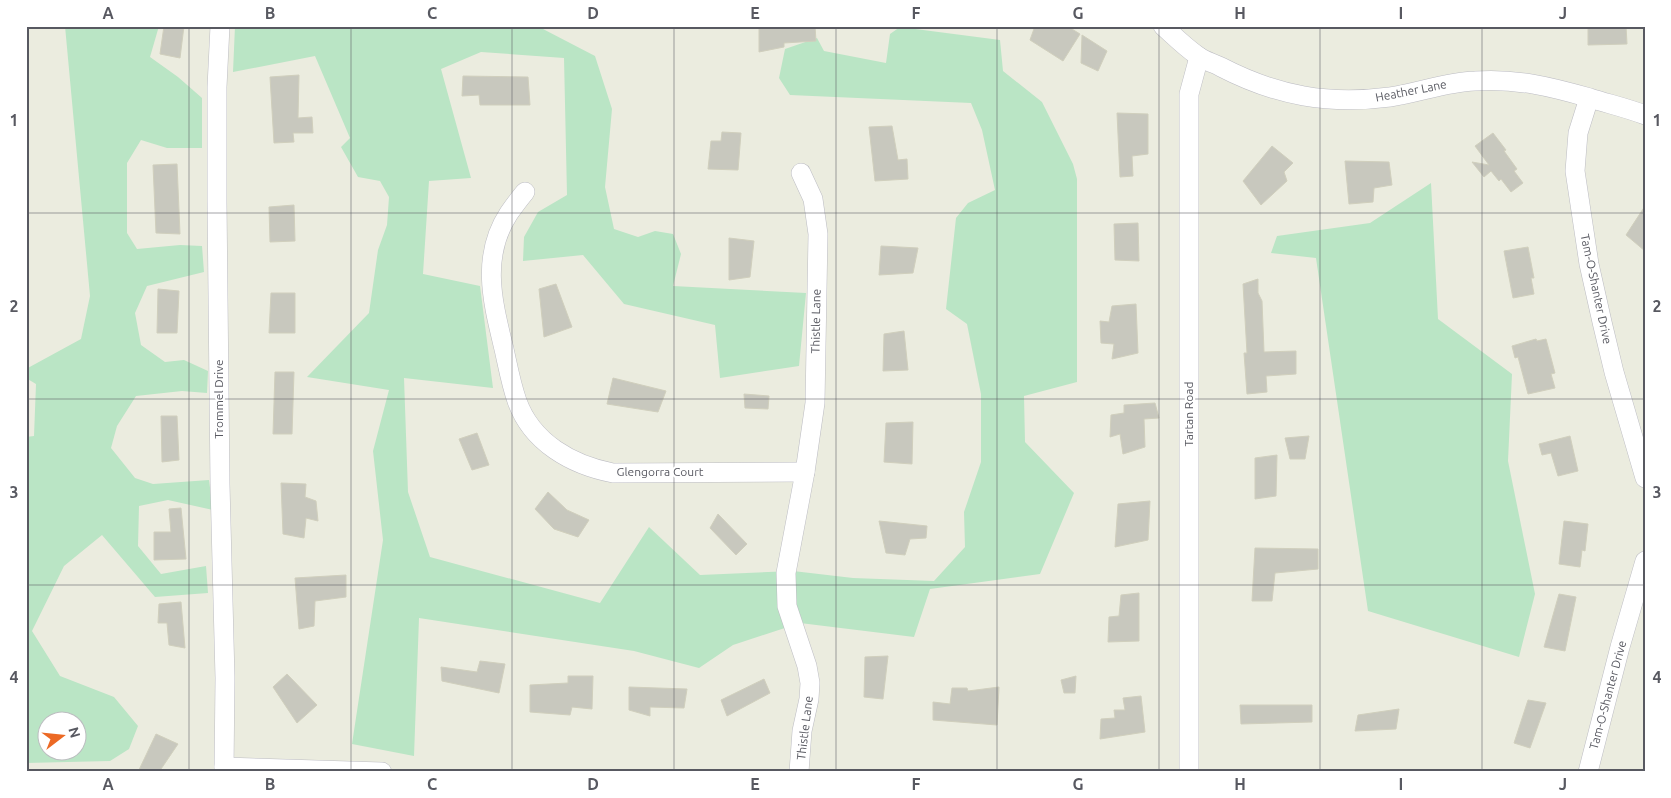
<svg xmlns="http://www.w3.org/2000/svg" width="1671" height="798" viewBox="0 0 1671 798" font-family="Ubuntu,sans-serif">
  <style>
    .green { fill: #bae5c5; fill-rule: evenodd }
    .building { fill: #c8c8be; stroke: #d0cfbd }
    .lines { fill: none; stroke-linecap: round; stroke-linejoin: round }
    .minor-casing { stroke: #bcbcc3; stroke-width: 20 }
    .minor { stroke: #fff; stroke-width: 19 }
    .grid { fill: none; stroke: #585961; stroke-width: 1; stroke-opacity: 0.55 }
    .labels { text-anchor: middle; stroke-width: 4.5; stroke-linejoin: round; paint-order: stroke }
    .street-label { font-size: 12px; fill: #585961; stroke: #fff }
    .neatline { fill: none; stroke: #585961; stroke-width: 2 }
    .grid-label { font-size: 16px; text-anchor: middle; font-weight: bold; fill: #585961 }
  </style>
  <rect width="100%" height="100%" fill="#ebecdf"/>
  <!-- green -->
  <g class="green">
    <path d="M65,26H159L150,57L178,77L202,98V148H167L141,140L127,163V233L137,249L180,245L202,246L204,272L147,286L135,313L141,345L165,362L184,360L208,371L207,393L182,391L136,396L117,426L111,448L135,478L153,484L209,480L213,510L168,500L139,506L138,546L161,574L206,566L208,593L155,597L102,535L64,566L32,631L60,676L114,697L138,726L129,749L110,761L26,763V437L34,436L36,384L26,378V369L81,339L90,296ZM48,720H78V750H48Z"/>
    <polygon points="235,26 508,26 543,29 595,56 612,109 605,187 614,229 638,237 655,231 673,234 681,254 673,286 806,293 799,366 720,378 715,325 624,304 583,255 523,261 524,237 538,212 567,195 564,58 481,52 441,69 471,178 429,181 423,274 480,286 493,388 404,378 408,492 430,557 600,603 649,527 700,575 793,571 853,578 934,581 965,547 964,512 981,462 981,394 967,324 946,309 956,218 968,203 995,190 982,130 971,103 790,95 779,78 785,49 817,38 824,51 886,63 890,34 900,27 1000,40 1003,71 1042,102 1073,164 1077,179 1077,382 1024,396 1025,442 1074,493 1040,574 930,589 914,637 800,623 733,645 699,668 634,651 419,618 414,756 352,744 383,540 373,451 389,390 307,377 369,313 378,250 387,225 389,197 380,181 358,177 341,147 350,138 315,56 233,72"/>
    <polygon points="1431,183 1438,319 1512,374 1508,461 1535,594 1519,657 1368,611 1316,258 1271,253 1277,236 1370,223"/>
  </g>
  <!-- building -->
  <g class="building">
    <polygon points="164,26 184,26 180,58 160,54"/>
    <polygon points="759,26 815,26 816,41 784,43 784,47 759,52"/>
    <polygon points="1035,26 1067,26 1080,34 1063,61 1030,40"/>
    <polygon points="1588,26 1626,26 1627,44 1588,45"/>
    <polygon points="1082,35 1107,51 1098,71 1081,63"/>
    <polygon points="299,75 298,118 312,117 313,133 293,133 294,142 274,143 270,77"/>
    <polygon points="463,76 528,77 530,105 480,105 479,95 462,96"/>
    <polygon points="1117,113 1148,114 1148,154 1132,156 1133,176 1120,177"/>
    <polygon points="892,126 898,160 907,159 908,179 875,181 869,127"/>
    <polygon points="722,132 741,133 738,170 708,169 711,141 721,141"/>
    <polygon points="1493,133 1506,150 1504,151 1517,169 1514,171 1523,183 1511,192 1501,179 1499,181 1491,171 1484,177 1472,162 1489,165 1475,146"/>
    <polygon points="1272,146 1293,163 1284,172 1287,181 1261,205 1243,181"/>
    <polygon points="1345,161 1389,162 1392,185 1374,188 1373,202 1349,204"/>
    <polygon points="177,164 180,234 156,233 153,165"/>
    <polygon points="294,205 295,241 270,242 269,207"/>
    <polygon points="1645,206 1645,251 1626,235"/>
    <polygon points="1138,223 1139,261 1115,260 1114,224"/>
    <polygon points="729,238 754,241 750,277 729,280"/>
    <polygon points="881,246 918,248 913,273 879,275"/>
    <polygon points="1528,247 1534,278 1531,278 1534,294 1513,298 1504,251"/>
    <polygon points="1258,279 1258,293 1262,301 1264,352 1296,351 1296,374 1266,376 1267,392 1247,394 1244,353 1247,353 1243,284"/>
    <polygon points="556,284 572,327 544,337 539,289"/>
    <polygon points="158,289 179,291 177,333 157,333"/>
    <polygon points="271,293 295,293 295,333 269,333"/>
    <polygon points="1136,304 1138,353 1112,359 1114,344 1101,343 1100,321 1109,322 1112,306"/>
    <polygon points="904,331 908,370 883,371 884,334"/>
    <polygon points="1536,339 1537,341 1546,339 1555,373 1551,374 1555,388 1528,394 1518,357 1515,358 1512,346"/>
    <polygon points="275,372 294,372 292,434 273,434"/>
    <polygon points="613,378 666,391 658,412 607,404"/>
    <polygon points="744,394 769,396 768,409 745,408"/>
    <polygon points="1155,403 1159,418 1144,419 1145,447 1123,454 1120,434 1110,437 1111,415 1124,413 1124,405"/>
    <polygon points="161,416 177,416 179,460 162,462"/>
    <polygon points="913,422 912,464 884,462 886,423"/>
    <polygon points="477,433 489,465 472,470 459,439"/>
    <polygon points="1309,436 1305,459 1290,459 1285,438"/>
    <polygon points="1570,436 1578,471 1558,476 1551,453 1542,455 1539,444"/>
    <polygon points="1277,455 1276,496 1255,499 1255,458"/>
    <polygon points="281,483 306,484 305,497 316,501 318,521 306,518 304,538 283,534"/>
    <polygon points="548,492 567,510 589,520 578,537 554,529 535,509"/>
    <polygon points="1150,501 1148,540 1115,547 1118,504"/>
    <polygon points="181,508 186,559 154,560 154,532 171,532 169,509"/>
    <polygon points="718,514 747,544 736,555 710,528"/>
    <polygon points="879,521 927,526 926,538 910,539 905,555 886,553"/>
    <polygon points="1564,521 1588,524 1585,551 1582,550 1580,567 1559,564"/>
    <polygon points="1255,548 1318,549 1318,569 1275,573 1272,601 1252,601"/>
    <polygon points="346,575 346,597 315,601 314,626 299,629 295,578"/>
    <polygon points="1139,593 1139,641 1108,642 1109,617 1119,616 1121,595"/>
    <polygon points="1559,594 1576,597 1565,651 1544,647"/>
    <polygon points="181,602 185,648 169,645 167,623 158,623 159,604"/>
    <polygon points="888,656 883,699 864,697 865,657"/>
    <polygon points="480,661 505,664 499,693 442,681 441,667 477,672"/>
    <polygon points="287,674 317,705 297,723 273,687"/>
    <polygon points="568,676 593,676 592,709 572,707 570,715 530,712 530,685 568,683"/>
    <polygon points="1076,676 1075,693 1064,693 1061,680"/>
    <polygon points="764,679 770,693 727,716 721,700"/>
    <polygon points="629,687 687,689 684,708 650,707 650,716 629,710"/>
    <polygon points="999,687 997,725 933,720 933,702 950,704 952,688 967,688 968,691"/>
    <polygon points="1141,696 1145,732 1100,739 1101,719 1115,718 1114,710 1125,710 1123,698"/>
    <polygon points="1528,700 1546,703 1530,748 1514,743"/>
    <polygon points="1240,705 1312,705 1312,722 1241,724"/>
    <polygon points="1399,709 1396,729 1355,731 1358,715"/>
    <polygon points="156,734 178,744 159,772 138,772"/>
  </g>
  <g class="lines">
    <defs>
      <g id="minor">
        <polyline points="220,26 217,87 217,202 220,484 225,678 224,772"/>
        <path d="M1163,26C1174,36 1185,47 1198,56C1204,61 1214,63 1221,67C1277,96 1328,105 1390,97C1418,93 1446,82 1475,81C1516,78 1552,87 1590,98C1609,104 1627,108 1645,115"/>
        <polyline points="1589,98 1578,133 1575,171 1589,264 1602,322 1614,372 1645,478"/>
        <path d="M525,192C519,199 514,206 509,213C480,257 493,303 504,349C508,367 511,384 517,401C532,443 572,465 613,473L805,472"/>
        <polyline points="224,767 382,772"/>
        <polyline points="799,772 802,731 809,699 810,683 807,666 787,606 786,573 805,472 815,403 818,234 813,199 801,173"/>
        <polyline points="1189,772 1189,94 1199,57"/>
        <polyline points="1588,772 1620,647 1645,561"/>
      </g>
    </defs>
    <!-- minor casing -->
    <use href="#minor" class="minor-casing"/>
    <!-- minor -->
    <use href="#minor" class="minor"/>
  </g>
  <!-- grid -->
  <path class="grid" d="M189,26V772M351,26V772M512,26V772M674,26V772M836,26V772M997,26V772M1159,26V772M1320,26V772M1482,26V772M26,213H1645M26,399H1645M26,585H1645"/>
  <g class="labels">
    <!-- street labels -->
    <g class="street-label">
      <text transform="translate(1411 91) rotate(-11)" y="4">Heather Lane</text>
      <text transform="translate(1596 289) rotate(78)" y="4">Tam-O-Shanter Drive</text>
      <text transform="translate(816 321) rotate(-89)" y="4">Thistle Lane</text>
      <text transform="translate(219 399) rotate(-90)" y="4">Trommel Drive</text>
      <text transform="translate(1189 414) rotate(-90)" y="4">Tartan Road</text>
      <text x="660" y="476">Glengorra Court</text>
      <text transform="translate(1608 695) rotate(-75)" y="4">Tam-O-Shanter Drive</text>
      <text transform="translate(805 728) rotate(-83)" y="4">Thistle Lane</text>
    </g>
  </g>
  <!-- border -->
  <rect width="1671" height="798" fill="none" stroke="#ffffff" stroke-width="55"/>
  <!-- north arrow -->
  <g transform="translate(62 736) rotate(74)"><circle r="24" fill="#ffffff" stroke="#bcbdc0"/>
  <path d="M0-4L9 19L0 12L-9 19Z" fill="#ec6924"/>
  <text y="-8" font-size="14" font-weight="bold" text-anchor="middle" fill="#585961">N</text>
  </g>
  <rect x="28" y="28" width="1616" height="742" class="neatline"/>
  <g class="grid-label">
    <text x="108" y="19">A</text>
    <text x="270" y="19">B</text>
    <text x="432" y="19">C</text>
    <text x="593" y="19">D</text>
    <text x="755" y="19">E</text>
    <text x="916" y="19">F</text>
    <text x="1078" y="19">G</text>
    <text x="1240" y="19">H</text>
    <text x="1401" y="19">I</text>
    <text x="1563" y="19">J</text>
    <text x="14" y="126">1</text>
    <text x="1657" y="126">1</text>
    <text x="14" y="312">2</text>
    <text x="1657" y="312">2</text>
    <text x="14" y="498">3</text>
    <text x="1657" y="498">3</text>
    <text x="14" y="683">4</text>
    <text x="1657" y="683">4</text>
    <text x="108" y="790">A</text>
    <text x="270" y="790">B</text>
    <text x="432" y="790">C</text>
    <text x="593" y="790">D</text>
    <text x="755" y="790">E</text>
    <text x="916" y="790">F</text>
    <text x="1078" y="790">G</text>
    <text x="1240" y="790">H</text>
    <text x="1401" y="790">I</text>
    <text x="1563" y="790">J</text>
  </g>
</svg>
